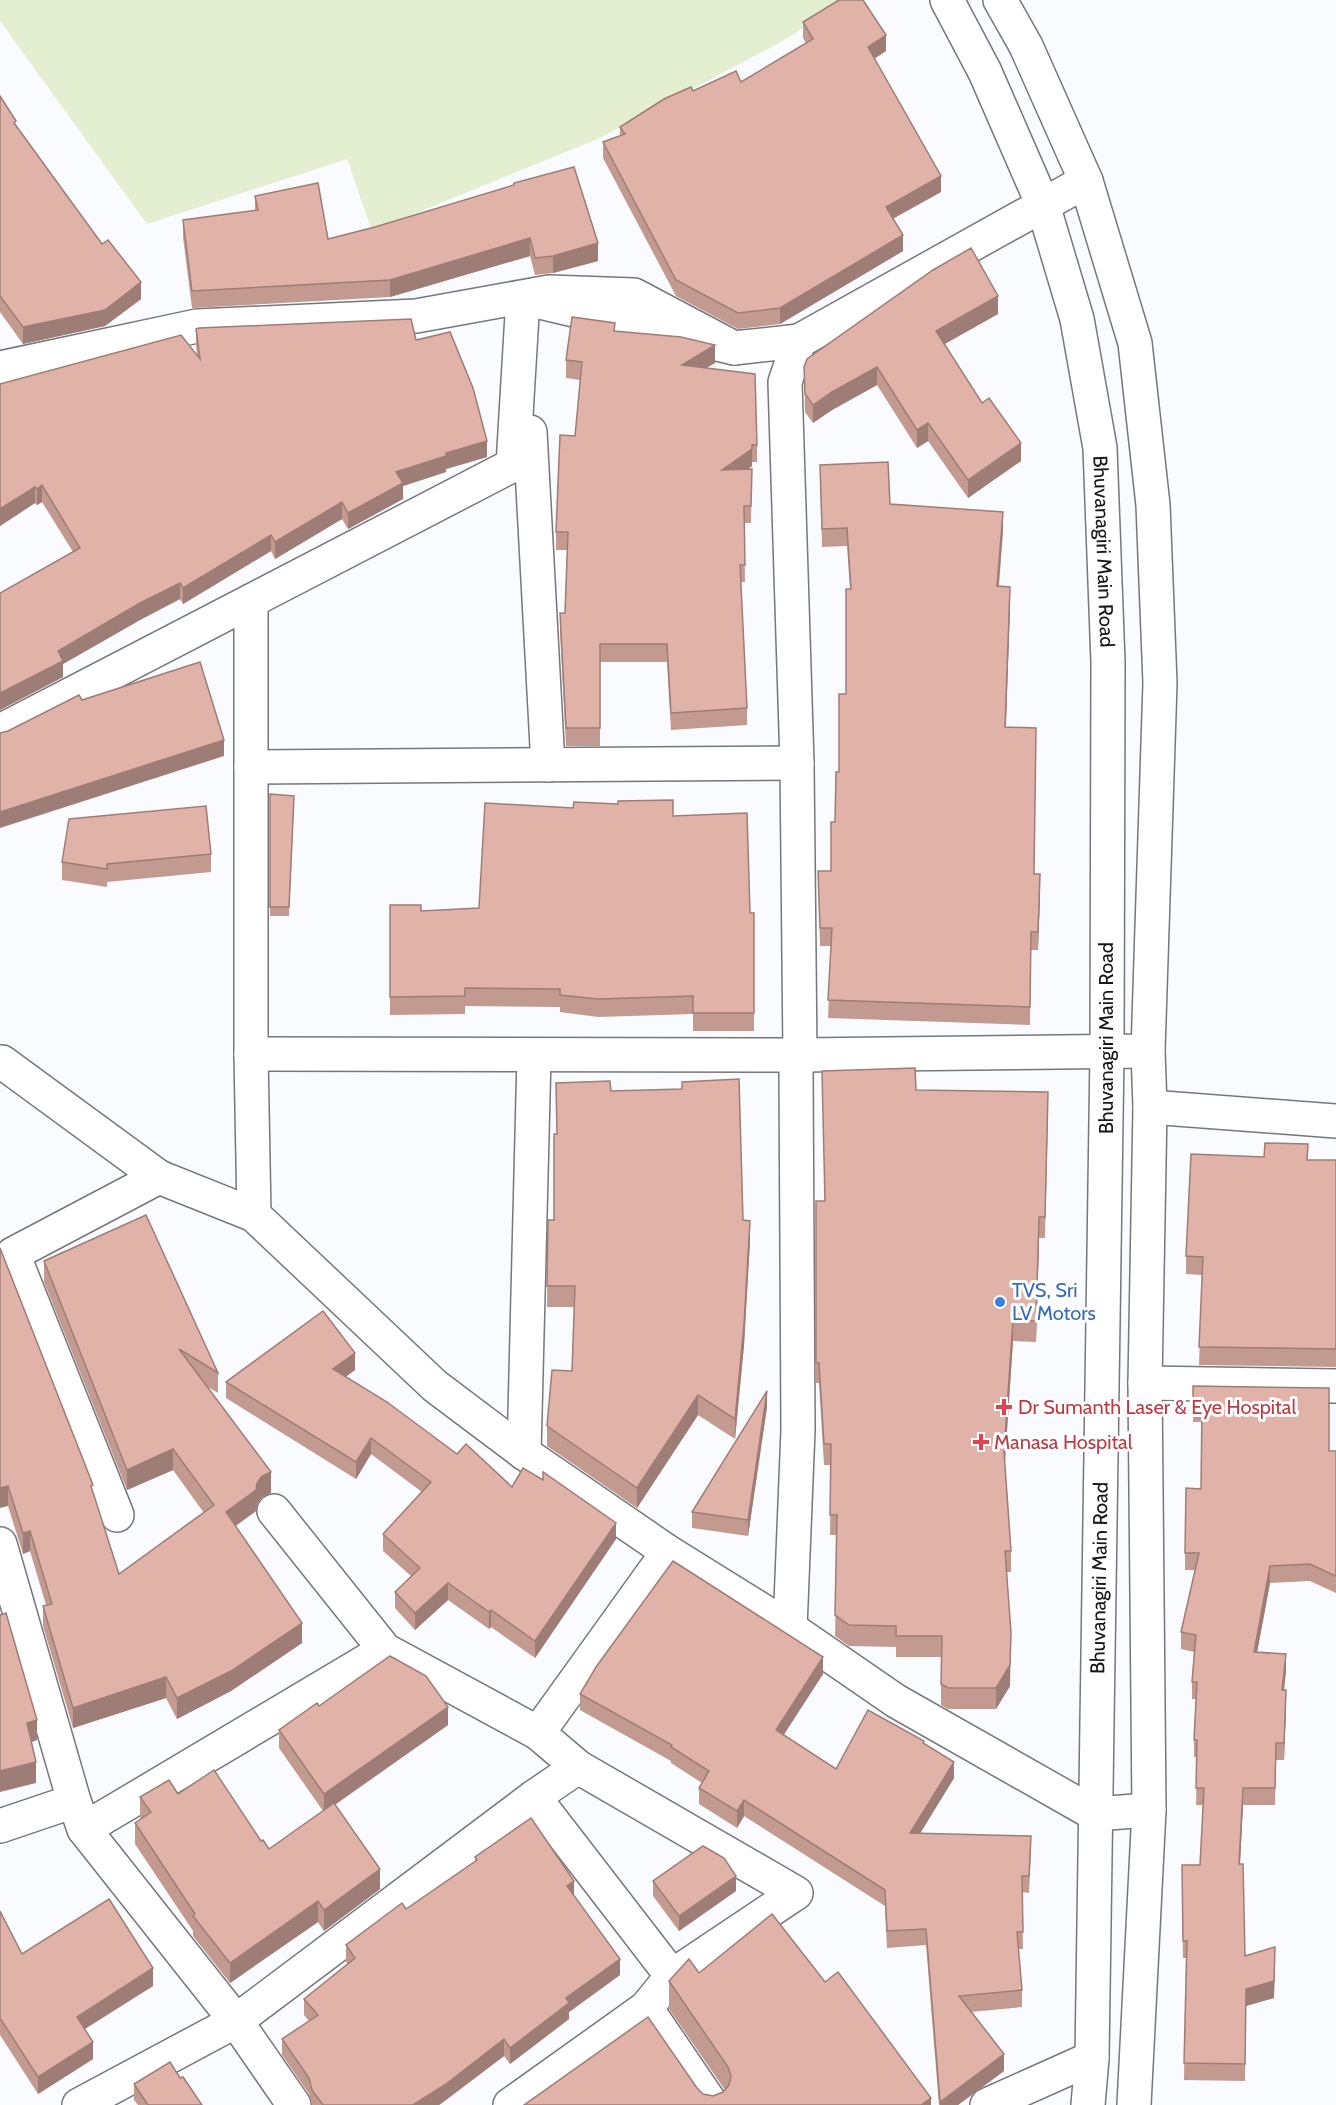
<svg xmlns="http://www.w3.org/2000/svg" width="1336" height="2105" viewBox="0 0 1336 2105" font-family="Cabin,sans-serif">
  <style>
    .green { fill: #e4eed0 }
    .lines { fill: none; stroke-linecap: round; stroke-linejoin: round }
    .street-casing { stroke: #75777a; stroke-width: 36 }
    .primary-casing { stroke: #75777a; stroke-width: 36 }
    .street { stroke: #fff; stroke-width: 33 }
    .primary { stroke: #fff; stroke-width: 33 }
    .wall { fill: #c29a90 }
    .shaded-wall { fill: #9e7d76 }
    .building { fill: #e1b3a8; stroke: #9e7d76; stroke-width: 1.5 }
    .shop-dot { fill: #3f7fe0; stroke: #fff; stroke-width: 2 }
    .health-dot { fill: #e0444e; stroke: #fff; stroke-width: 2 }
    .labels { text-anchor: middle; stroke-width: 6; stroke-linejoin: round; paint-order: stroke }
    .street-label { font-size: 20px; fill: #151617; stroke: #fff }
    .shop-label { font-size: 20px; fill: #366cbe; stroke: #fff; text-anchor: start }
    .health-label { font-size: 20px; fill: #be3a42; stroke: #fff; text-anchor: start }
  </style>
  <rect width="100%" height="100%" fill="#fafbff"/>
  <!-- green -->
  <polygon class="green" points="0,0 848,0 781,42 600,138 372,231 347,159 147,224 0,21"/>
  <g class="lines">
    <defs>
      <g id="street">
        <polyline points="0,368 197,326 416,316 549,292 634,295 734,348 799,341"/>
        <polyline points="530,432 548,765"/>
        <polyline points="251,601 251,1054 254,1215"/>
        <polyline points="0,731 513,465 523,298 734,348"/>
        <polyline points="251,767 797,763"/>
        <polyline points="251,1054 800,1055 1148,1051"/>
        <polyline points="0,1062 2,1062 159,1177 254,1215 435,1386 524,1453 668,1552 790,1628 896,1701 1095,1814 1149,1810"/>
        <polyline points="1150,1107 1336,1121"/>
        <polyline points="1145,1383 1336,1386"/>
        <polyline points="524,1453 534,1056"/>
        <polyline points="274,1511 385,1650 538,1733"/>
        <polyline points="117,1515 13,1254 159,1177"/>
        <polyline points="0,1544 74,1801 84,1829 236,2021 294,2105"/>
        <polyline points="790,1628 798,1430 796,1071 800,1055 797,763 785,382 799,341 1086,181"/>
        <polyline points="534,1797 672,1976"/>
        <polyline points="0,1826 74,1801"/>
        <polyline points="84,1829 385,1650"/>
        <polyline points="646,2008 712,2105"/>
        <polyline points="79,2105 236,2021 534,1797 578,1767"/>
        <polyline points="510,2105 646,2008 672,1976 796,1893 578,1767 538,1733 668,1552"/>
        <polyline points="987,2105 1092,2058"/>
      </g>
      <g id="primary">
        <path id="s1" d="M947,0L985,72L1043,205L1077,319L1100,448L1108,662L1107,1052L1092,2058L1088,2105"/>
        <polyline points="1000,0 1026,46 1086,181 1135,343 1153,505 1160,683 1148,1051 1150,1107 1145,1383 1149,1810 1134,2105"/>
      </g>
    </defs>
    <!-- street casing -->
    <use href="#street" class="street-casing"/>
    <!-- primary casing -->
    <use href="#primary" class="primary-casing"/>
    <!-- street -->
    <use href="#street" class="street"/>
    <!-- primary -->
    <use href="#primary" class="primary"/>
  </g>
  <!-- wall -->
  <g class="wall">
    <polygon points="803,22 886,51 874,58 941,192 893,219 903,251 780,324 738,329 676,296 603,158 603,142 620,136 620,127 693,91 741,82 806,43 803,38"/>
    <polygon points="0,96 16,125 141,299 105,326 23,344 0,312"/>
    <polygon points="514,183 598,261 553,273 535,275 530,256 390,297 192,308 183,237 183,220 255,211 255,196 328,239 375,227 514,185"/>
    <polygon points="998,314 944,344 982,403 1021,461 968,498 928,441 917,448 877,385 832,410 813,423 805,412 804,367"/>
    <polygon points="196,329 416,340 487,457 446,469 446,472 403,486 403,499 348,529 342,519 275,559 271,551 183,604 180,599 140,620 63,664 63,677 0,710 0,593 73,552 42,502 37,505 35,503 0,526 0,384 197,356 196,345"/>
    <polygon points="615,331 715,363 706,368 757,445 757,462 752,462 752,466 748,469 752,469 751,523 744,523 745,582 740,582 747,708 747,725 671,730 667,662 600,662 600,746 566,746 560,631 560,613 565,613 567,550 556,550 556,532 575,436 580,380 566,378 566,360"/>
    <polygon points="820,465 890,504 1003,530 999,586 1010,605 1006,727 1035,874 1040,893 1038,950 1031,950 1030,1025 828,1018 831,946 820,946 818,871 831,871 846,694 850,589 847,546 822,547"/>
    <polygon points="270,794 294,805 289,916 270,916"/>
    <polygon points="673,816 750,913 754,913 754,1031 693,1031 693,1014 598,1017 560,1012 560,1007 465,1006 465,1014 390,1015 390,905 421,911 479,908"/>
    <polygon points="211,854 211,872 107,882 107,887 62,880 62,862"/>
    <polygon points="822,1071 916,1090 1048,1113 1045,1238 1039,1238 1036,1342 1013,1341 1005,1463 1011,1551 1011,1572 1007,1572 1010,1686 996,1709 948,1709 941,1705 941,1657 896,1657 896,1647 849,1646 835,1636 837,1535 830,1535 831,1465 824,1465 819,1383 816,1383 816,1201 825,1201"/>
    <polygon points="682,1082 743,1220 750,1241 744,1345 735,1439 698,1415 637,1508 547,1446 547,1426 572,1371 574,1307 547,1307 548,1220 554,1220 557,1134 611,1091 682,1089"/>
    <polygon points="1308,1160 1336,1160 1336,1367 1199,1365 1202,1275 1186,1274 1186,1256"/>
    <polygon points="0,1248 93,1494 119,1574 204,1513 173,1470 127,1490 44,1282 44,1261 218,1373 218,1393 208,1387 271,1493 262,1497 257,1504 256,1511 236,1526 302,1643 231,1691 177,1719 166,1698 73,1728 43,1626 43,1606 46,1605 30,1551 23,1554 8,1506"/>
    <polygon points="355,1370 345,1377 457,1454 512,1487 616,1539 535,1658 491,1627 489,1629 448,1600 415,1630 395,1608 395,1592 411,1576 383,1551 383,1534 422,1492 371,1454 356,1479 226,1398 226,1382"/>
    <polygon points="1193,1386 1329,1451 1336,1451 1336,1593 1310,1581 1270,1583 1257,1652 1286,1671 1284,1690 1286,1707 1284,1760 1276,1760 1275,1805 1243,1805 1240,1864 1245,1956 1275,1964 1274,1998 1246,2006 1245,2081 1184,2080 1186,1958 1183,1958 1182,1865 1200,1865 1203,1805 1196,1805 1197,1757 1194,1757 1194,1740 1196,1699 1192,1699 1192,1682 1194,1652 1181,1649 1181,1632 1195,1570 1185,1570 1185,1553 1201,1489 1202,1422 1193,1422"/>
    <polygon points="767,1407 748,1536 692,1528 692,1512"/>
    <polygon points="823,1674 783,1735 836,1769 924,1744 954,1778 920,1833 1031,1853 1029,1893 1022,1892 1023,1949 1018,1949 1022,1990 1022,2007 971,2012 1004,2071 958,2105 939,2105 926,1945 887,1948 885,1906 744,1816 737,1828 699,1804 699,1788 702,1783 671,1763 671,1761 580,1710 580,1694"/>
    <polygon points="319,1706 448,1725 335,1805 380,1889 324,1931 318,1922 230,1983 193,1936 193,1931 135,1844 135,1823 141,1819 140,1817 140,1797 178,1794 261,1841 269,1849 323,1811 279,1748 279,1730"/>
    <polygon points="475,1857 574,1895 620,1975 569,2012 569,2019 510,2064 504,2056 439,2105 312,2105 309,2094 282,2055 282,2039 309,2021 304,2015 304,1999 348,1964 346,1962 346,1945 406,1909 475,1861"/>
    <polygon points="653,1881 736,1891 679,1931 653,1896"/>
    <polygon points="0,1911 22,1954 153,1986 84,2029 93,2059 38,2094 0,2035"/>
    <polygon points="699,1973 825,1982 931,2105 524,2105 697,2088 703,2094 713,2096 723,2092 725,2090 669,2009 669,1981"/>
    <polygon points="180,2078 202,2105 138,2105 134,2100 134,2084"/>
  </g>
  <!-- shaded-wall -->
  <g class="shaded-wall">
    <polygon points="886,35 886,51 868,63 868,47"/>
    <polygon points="941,176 941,192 886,222 886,207"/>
    <polygon points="903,235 903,251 780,324 780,308"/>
    <polygon points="530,238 530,256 390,297 390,280"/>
    <polygon points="598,243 598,261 553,273 553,256"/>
    <polygon points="141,282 141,299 105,326 23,344 23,327"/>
    <polygon points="998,296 998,314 936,349 936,331"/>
    <polygon points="715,345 715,363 682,382 682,365"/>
    <polygon points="877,367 877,385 832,410 813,423 813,405 832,392"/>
    <polygon points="928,423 928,441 917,448 917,430"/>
    <polygon points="487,441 487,457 446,469 446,472 403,486 403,499 348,529 348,513 396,472 446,453"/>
    <polygon points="1021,443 1021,461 968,498 968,480"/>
    <polygon points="752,449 752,466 722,488 722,470"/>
    <polygon points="42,485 42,502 37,505 37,489"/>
    <polygon points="35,487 35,503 0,526 0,509"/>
    <polygon points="342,502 342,519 275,559 275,542"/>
    <polygon points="1003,512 1003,530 997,604 997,586"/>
    <polygon points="271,535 271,551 183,604 183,588"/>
    <polygon points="180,583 180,599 140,620 63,664 63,677 0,710 0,693 58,651 140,603"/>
    <polygon points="1010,587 1010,605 1005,745 1005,727"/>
    <polygon points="224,740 224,756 0,828 0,812"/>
    <polygon points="1040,874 1040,893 1038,950 1038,932"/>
    <polygon points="1039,1217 1039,1238 1036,1342 1036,1321"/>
    <polygon points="750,1221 750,1241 744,1345 735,1439 735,1419"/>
    <polygon points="1013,1320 1013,1341 1004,1473 1004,1452"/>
    <polygon points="355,1353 355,1370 333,1386 333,1369"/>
    <polygon points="767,1391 767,1407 748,1536 748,1520"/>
    <polygon points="698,1395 698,1415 637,1508 637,1488"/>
    <polygon points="371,1438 371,1454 356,1479 356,1462"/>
    <polygon points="173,1449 173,1470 127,1490 127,1470"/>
    <polygon points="271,1472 271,1493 262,1497 257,1504 256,1511 226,1532 226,1512 257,1483 262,1476"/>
    <polygon points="8,1486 8,1506 0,1508 0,1488"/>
    <polygon points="616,1523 616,1539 535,1658 535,1641"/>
    <polygon points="30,1531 30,1551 23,1554 23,1533"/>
    <polygon points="1270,1566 1270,1583 1254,1669 1254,1652"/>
    <polygon points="448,1583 448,1600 415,1630 415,1613"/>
    <polygon points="491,1610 491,1627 489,1629 489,1612"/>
    <polygon points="302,1623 302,1643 231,1691 177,1719 177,1698"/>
    <polygon points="1011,1633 1010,1686 996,1709 996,1688"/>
    <polygon points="1286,1654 1286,1671 1282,1707 1282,1690"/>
    <polygon points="823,1657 823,1674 776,1747 776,1730"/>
    <polygon points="166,1677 166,1698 73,1728 73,1708"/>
    <polygon points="1286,1690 1286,1707 1284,1760 1284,1743"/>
    <polygon points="448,1707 448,1725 324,1812 324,1794"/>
    <polygon points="37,1720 37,1740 27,1744 27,1723"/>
    <polygon points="36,1762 36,1783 0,1792 0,1771"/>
    <polygon points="954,1762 954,1778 910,1850 910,1833"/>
    <polygon points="1243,1788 1243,1805 1239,1881 1239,1864"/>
    <polygon points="744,1800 744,1816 737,1828 737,1811"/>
    <polygon points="380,1869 380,1889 324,1931 324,1910"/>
    <polygon points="736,1876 736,1891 679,1931 679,1916"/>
    <polygon points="574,1881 574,1898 567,1886"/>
    <polygon points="318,1901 318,1922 230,1983 230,1963"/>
    <polygon points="1275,1947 1274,1998 1246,2006 1245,2081 1246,1989"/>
    <polygon points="620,1959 620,1975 569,2012 569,2019 510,2064 510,2048 566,1998"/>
    <polygon points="153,1968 153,1986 77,2034 77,2017"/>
    <polygon points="504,2039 504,2056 446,2100 439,2105 413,2105"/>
    <polygon points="93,2042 93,2059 38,2094 38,2077"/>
    <polygon points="1004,2054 1004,2071 958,2105 940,2105 940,2102"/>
    <polygon points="931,2098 931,2105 921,2105"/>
  </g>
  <!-- building -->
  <g class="building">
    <polygon points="839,0 863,0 886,35 868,47 941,176 886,207 903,235 780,308 738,313 676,280 603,142 625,134 620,127 664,99 691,87 693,91 736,71 741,82 813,39 803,22"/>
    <polygon points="0,96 16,121 14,123 102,244 108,240 141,282 105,310 23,327 0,296"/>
    <polygon points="574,167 598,243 553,256 535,258 530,238 390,280 192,291 183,220 258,210 255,196 318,183 328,239 375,227 514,185 514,183"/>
    <polygon points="971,248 998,296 936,331 982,403 989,398 1021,443 968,480 928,423 917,430 877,367 832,392 813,405 805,394 804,367 807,359 933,270"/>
    <polygon points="572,317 615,323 614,331 681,337 715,345 682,365 755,374 757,445 752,445 752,449 722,470 752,469 751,506 744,506 745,565 740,565 747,708 671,713 667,644 600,644 600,728 566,728 560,613 565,613 568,532 556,532 560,435 575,436 582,362 566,360"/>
    <polygon points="411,319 416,340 450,332 473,388 487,441 446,453 446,456 396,472 403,483 348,513 342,502 275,542 271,535 183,588 180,583 140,603 58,651 63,661 0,693 0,593 80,548 42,485 37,489 35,487 0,509 0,384 181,335 200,359 196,329 199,328"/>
    <polygon points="888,462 890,504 1003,512 997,586 1010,587 1005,727 1036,728 1034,874 1040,874 1038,932 1031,932 1030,1007 828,1000 832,928 820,928 818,871 831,871 831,822 835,822 836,772 839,772 839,694 846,694 846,589 851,589 847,528 822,529 820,465"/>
    <polygon points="200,662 224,740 0,812 0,733 8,731 79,695 82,700"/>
    <polygon points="270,794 294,796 289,907 270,907"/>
    <polygon points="673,800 673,816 747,813 750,913 754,913 754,1013 693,1013 693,996 598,999 560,995 560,989 465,988 465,996 390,997 390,905 421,905 421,911 479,908 485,803 573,808 574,802 618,804 618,801"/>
    <polygon points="206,806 211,854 107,864 107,869 62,862 69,819"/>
    <polygon points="915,1068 916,1090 1048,1092 1045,1217 1039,1217 1036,1321 1013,1320 1004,1452 1011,1551 1005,1551 1011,1633 1010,1665 996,1688 948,1688 941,1684 942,1636 896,1636 896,1626 849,1625 835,1615 837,1515 830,1515 831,1444 824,1444 819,1363 816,1363 816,1201 825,1201 822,1071"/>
    <polygon points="739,1079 743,1220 750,1221 744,1324 735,1419 698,1395 637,1488 547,1426 552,1370 572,1371 575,1286 547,1286 548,1220 554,1220 554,1134 557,1134 556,1083 610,1081 611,1091 682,1089 682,1082"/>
    <polygon points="1265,1143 1308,1144 1307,1160 1336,1160 1336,1349 1199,1347 1203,1257 1186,1256 1191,1154 1264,1157"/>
    <polygon points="146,1215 218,1373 179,1349 271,1472 262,1476 257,1483 256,1490 226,1512 302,1623 231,1671 177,1698 166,1677 73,1708 43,1606 52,1604 30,1531 23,1533 8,1486 0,1488 0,1248 93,1485 91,1486 119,1574 214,1505 173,1449 127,1470 44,1261"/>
    <polygon points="323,1311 355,1353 333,1369 387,1402 457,1454 466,1444 512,1487 523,1468 543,1480 543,1472 616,1523 535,1641 491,1610 489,1612 448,1583 415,1613 395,1592 420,1568 383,1534 431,1482 371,1438 356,1462 226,1382"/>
    <polygon points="1193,1386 1329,1388 1329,1451 1336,1451 1336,1576 1310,1564 1270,1566 1254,1652 1286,1654 1282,1690 1286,1690 1284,1743 1276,1743 1275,1788 1243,1788 1239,1864 1243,1864 1245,1956 1275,1947 1274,1981 1246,1989 1245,2064 1184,2063 1187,1941 1183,1941 1182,1865 1200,1865 1204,1788 1196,1788 1197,1740 1194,1740 1197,1682 1192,1682 1196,1635 1181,1632 1199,1553 1185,1553 1186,1488 1201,1489 1202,1405 1193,1405"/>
    <polygon points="767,1391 748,1520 692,1512"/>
    <polygon points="673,1561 823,1657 776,1730 836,1769 868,1710 924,1741 923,1743 954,1762 910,1833 1031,1836 1029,1876 1022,1876 1023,1932 1017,1932 1022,1990 959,1996 1004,2054 940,2102 926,1929 887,1931 885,1890 744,1800 737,1811 699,1788 709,1771 671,1747 672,1745 580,1694 596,1667"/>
    <polygon points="6,1613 37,1720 27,1723 36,1762 0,1771 0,1615"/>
    <polygon points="390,1656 426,1676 448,1707 324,1794 279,1730 317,1703 319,1706"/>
    <polygon points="214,1770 261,1841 263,1840 269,1849 334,1803 380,1869 324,1910 318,1901 230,1963 193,1916 195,1914 135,1823 151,1812 140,1797 169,1780 178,1794"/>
    <polygon points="531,1818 574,1881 567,1886 620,1959 566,1998 569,2003 510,2048 504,2039 446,2084 413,2105 323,2105 312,2090 309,2078 282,2039 318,2015 304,1999 355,1958 346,1945 402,1903 406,1909 477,1860 475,1857"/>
    <polygon points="703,1846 724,1858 736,1876 679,1916 653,1881"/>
    <polygon points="109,1899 153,1968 77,2017 93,2042 38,2077 0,2018 0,1911 22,1954"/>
    <polygon points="772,1914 825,1982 838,1972 931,2098 921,2105 524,2105 648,2017 697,2088 703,2094 713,2096 723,2092 729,2085 731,2076 728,2067 669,1981 689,1959 699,1973"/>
    <polygon points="170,2062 180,2078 183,2077 202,2105 148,2105 134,2084"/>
  </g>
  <!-- markers -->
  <circle class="shop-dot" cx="1000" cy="1302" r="6"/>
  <g class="health-dot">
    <path d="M1001 1398h6v6h6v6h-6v6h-6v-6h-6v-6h6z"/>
    <path d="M978 1433h6v6h6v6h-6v6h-6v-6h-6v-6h6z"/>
  </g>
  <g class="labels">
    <!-- street labels -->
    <g class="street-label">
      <text dy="7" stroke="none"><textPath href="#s1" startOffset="580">Bhuvanagiri Main Road</textPath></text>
      <text transform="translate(1106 1038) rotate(-90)" y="7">Bhuvanagiri Main Road</text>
      <text transform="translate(1099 1578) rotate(-89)" y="7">Bhuvanagiri Main Road</text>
    </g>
    <!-- shop labels -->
    <g class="shop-label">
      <text x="1012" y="1297">TVS, Sri<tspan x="1012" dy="23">LV Motors</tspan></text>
    </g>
    <!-- health labels -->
    <g class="health-label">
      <text x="1018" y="1414">Dr Sumanth Laser &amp; Eye Hospital</text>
      <text x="994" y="1449">Manasa Hospital</text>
    </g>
  </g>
</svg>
